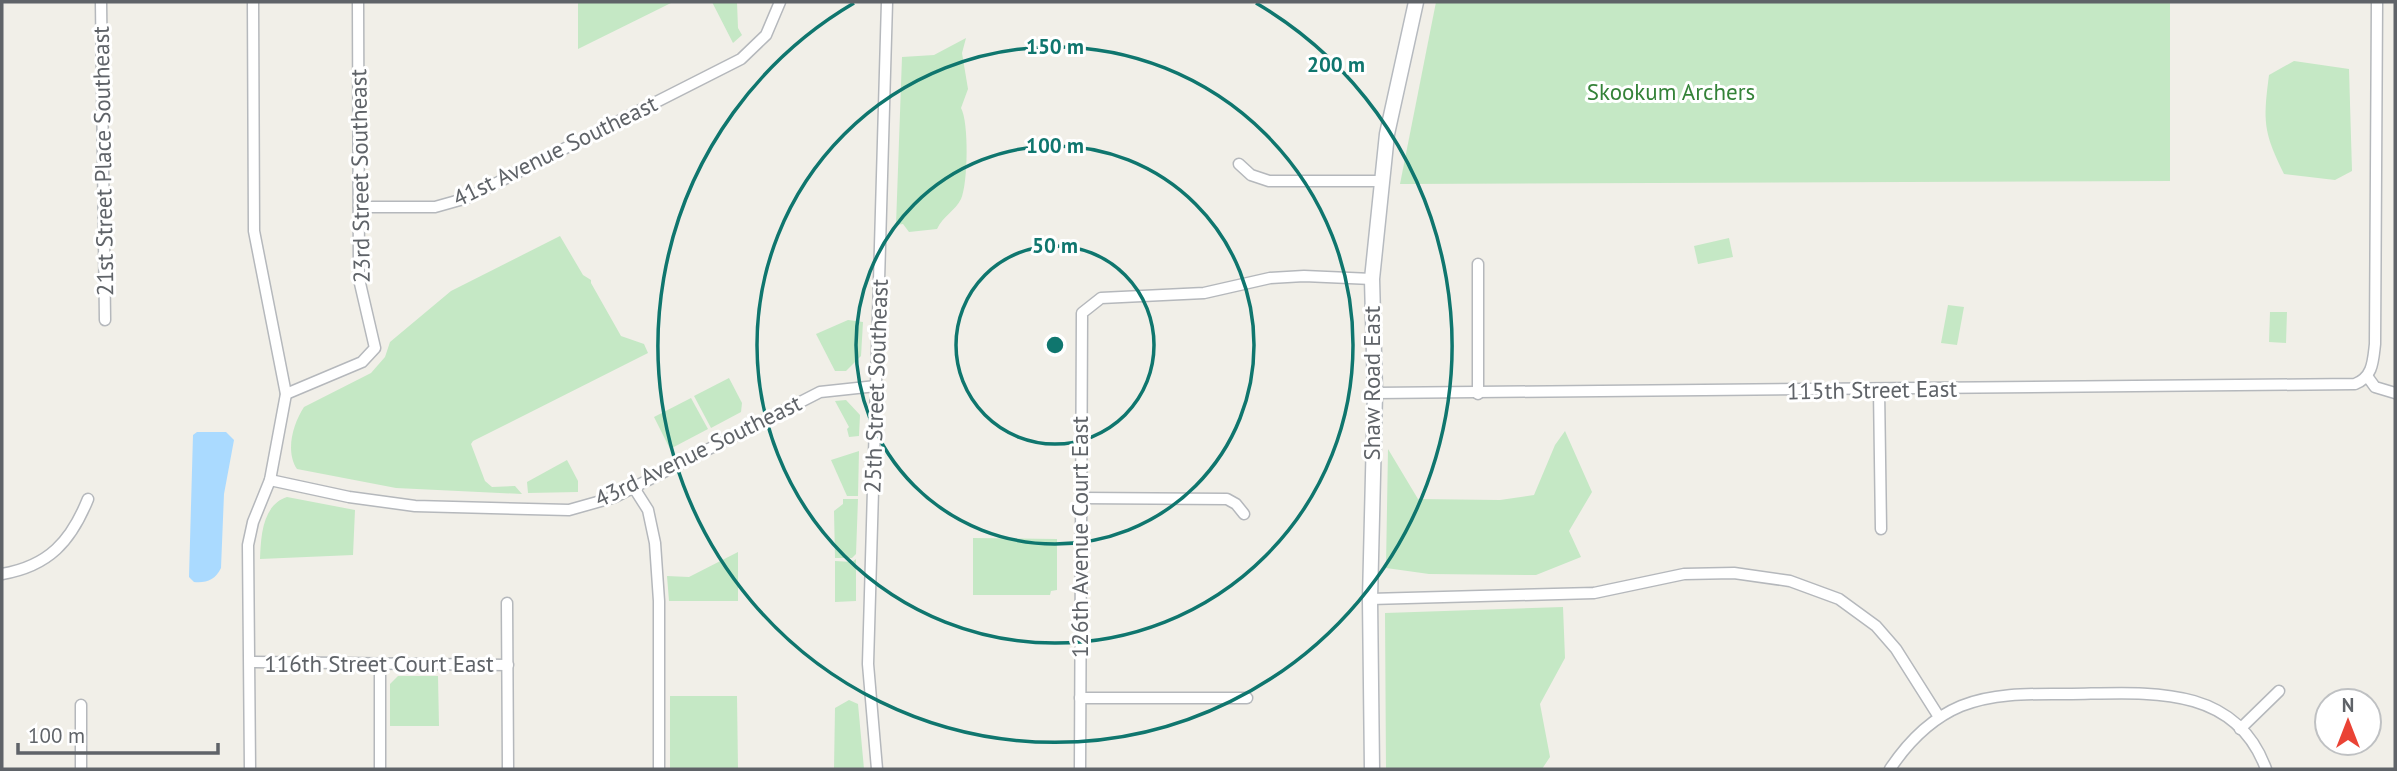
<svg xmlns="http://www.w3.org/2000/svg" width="2397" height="771" viewBox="0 0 2397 771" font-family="'PT Sans',sans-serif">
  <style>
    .green { fill: #c5e8c5 }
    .water { fill: #aadaff }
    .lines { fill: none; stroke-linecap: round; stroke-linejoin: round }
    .minor-casing { stroke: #b5b8bc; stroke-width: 13 }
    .secondary-casing { stroke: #b6babf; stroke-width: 17 }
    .minor { stroke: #fff; stroke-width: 10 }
    .secondary { stroke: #fff; stroke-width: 14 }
    .ring { fill: none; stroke: #0f766e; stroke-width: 3.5 }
    .labels { text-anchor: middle; stroke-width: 6; stroke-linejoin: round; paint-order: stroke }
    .park-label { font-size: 23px; fill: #348238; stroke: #fff }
    .street-label { font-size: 23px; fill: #5f6368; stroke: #fff }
    .centre { fill: #0f766e; stroke: #fff; stroke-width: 3.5 }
    .ring-label { font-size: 21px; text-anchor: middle; font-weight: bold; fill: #0f766e; stroke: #fff; stroke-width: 6; stroke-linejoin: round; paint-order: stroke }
  </style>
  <rect width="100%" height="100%" fill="#f1efe8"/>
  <!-- green -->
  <g class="green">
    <polygon points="578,2 673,2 578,49"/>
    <polygon points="712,2 737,2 738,28 742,35 733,43"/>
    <polygon points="1436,2 2170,2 2170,181 1400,184"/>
    <path d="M966,38L962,53L968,89L961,108C969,122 968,184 961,199C955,211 943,216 937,229L909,232L903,224L896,225L902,57L934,55Z"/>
    <path d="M2294,61L2349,69L2352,171L2335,180L2284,174C2263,132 2263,121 2269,75Z"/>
    <path d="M560,236L583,275L591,280V283L621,336L644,344L648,353L473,441L471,444L485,481L492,487L515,486L522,494L396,488L297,469C285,451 293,424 304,407L371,373L385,357L390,342L451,291Z"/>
    <polygon points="1729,238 1733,257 1698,264 1694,246"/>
    <polygon points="1948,305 1964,307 1957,345 1941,343"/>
    <polygon points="2270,312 2287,312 2286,343 2269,342"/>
    <polygon points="848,320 863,322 861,356 846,371 835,371 816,334"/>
    <polygon points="729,378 742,403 741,412 711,428 694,396"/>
    <polygon points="691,398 708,429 670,449 654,417"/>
    <polygon points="846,400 860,415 859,436 849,437 847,429 849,427 835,401"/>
    <polygon points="1565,431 1592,492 1569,531 1581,557 1536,575 1429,574 1386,568 1388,449 1418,499 1500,500 1534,495 1555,445"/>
    <polygon points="859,451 858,496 847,496 831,460"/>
    <polygon points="567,460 578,481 578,492 528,493 527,482"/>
    <path d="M287,497L355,510L353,555L260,559C261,537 262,505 287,497Z"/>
    <polygon points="843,499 858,499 856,554 852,558 835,558 834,511 843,504"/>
    <polygon points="973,538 1057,539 1057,590 1051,591 1050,595 973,595"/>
    <polygon points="738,552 738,601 669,601 667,576 689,577"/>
    <polygon points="856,559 856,601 835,602 835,561 852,562"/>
    <polygon points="1563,607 1565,658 1540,704 1550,757 1542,769 1386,769 1385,613"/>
    <polygon points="398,676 438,676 439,726 390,726 390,684"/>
    <polygon points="670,696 737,696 738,769 670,769"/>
    <polygon points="849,700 858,704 864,769 834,769 835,708"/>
  </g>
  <!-- water -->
  <path class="water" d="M197,432H226L234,440L224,494L221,568C215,580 207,583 194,582L189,577L193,435Z"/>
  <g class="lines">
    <defs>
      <g id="minor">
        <polyline points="101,2 105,320"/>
        <polyline points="1239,164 1251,175 1269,181 1380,181"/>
        <polyline points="359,207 435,207 467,198 741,59 766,35 780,2"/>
        <polyline points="1478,264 1478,394"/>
        <polyline points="2367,376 2375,387 2395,393"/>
        <polyline points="1879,389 1881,529"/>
        <path d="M1375,393L2355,384C2373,377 2373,361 2375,344L2377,2"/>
        <polyline points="286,394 362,362 375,348 359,279 358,2"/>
        <polyline points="270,480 349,497 415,506 569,510 615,497 820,392 876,386"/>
        <polyline points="634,488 648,510 655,543 659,601 659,769"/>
        <polyline points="1080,498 1227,499 1236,504 1244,514"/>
        <path d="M2,574C49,566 71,541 88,499"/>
        <polyline points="1370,599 1594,593 1684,574 1734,573 1790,581 1839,599 1876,626 1896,649 1939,717"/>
        <polyline points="507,603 508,769"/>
        <polyline points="250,662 508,665"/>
        <polyline points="380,664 380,769"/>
        <polyline points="1080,698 1247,698"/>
        <polyline points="81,705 81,769"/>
        <polyline points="2240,729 2279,691"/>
        <polyline points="250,769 248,545 253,522 270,480 286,394 254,231 253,2"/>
        <polyline points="877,769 868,664 887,2"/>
        <polyline points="1080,769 1082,313 1101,298 1204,293 1270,278 1304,276 1372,279"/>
        <path d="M1890,769C1908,742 1930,719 1961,706C1996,692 2035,694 2072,694C2146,693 2235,683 2266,769"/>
      </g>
      <polyline id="secondary" points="1372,769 1370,599 1375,393 1372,279 1387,134 1416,2"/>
    </defs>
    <!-- minor casing -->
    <use href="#minor" class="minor-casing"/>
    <!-- secondary casing -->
    <use href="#secondary" class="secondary-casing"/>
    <!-- minor -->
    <use href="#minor" class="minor"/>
    <!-- secondary -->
    <use href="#secondary" class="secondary"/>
  </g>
  <!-- distance rings -->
  <g class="ring">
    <circle cx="1055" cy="345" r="99"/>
    <circle cx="1055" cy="345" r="199"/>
    <circle cx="1055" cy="345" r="298"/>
    <path d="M1256 3A397 397 0 1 1 854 3"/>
  </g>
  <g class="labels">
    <!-- park labels -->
    <g class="park-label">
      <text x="1671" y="100">Skookum Archers</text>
    </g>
    <!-- street labels -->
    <g class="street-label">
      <text transform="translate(555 151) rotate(-26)" y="8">41st Avenue Southeast</text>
      <text transform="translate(103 161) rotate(-91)" y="8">21st Street Place Southeast</text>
      <text transform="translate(360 176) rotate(-91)" y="8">23rd Street Southeast</text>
      <text transform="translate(1372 383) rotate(-90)" y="8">Shaw Road East</text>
      <text transform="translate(876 386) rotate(-88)" y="8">25th Street Southeast</text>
      <text transform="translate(1872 390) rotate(-1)" y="8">115th Street East</text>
      <text transform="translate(698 451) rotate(-26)" y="8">43rd Avenue Southeast</text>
      <text transform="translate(1080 537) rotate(-90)" y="8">126th Avenue Court East</text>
      <text x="379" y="672">116th Street Court East</text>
    </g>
  </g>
  <circle cx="1055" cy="345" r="10" class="centre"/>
  <g class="ring-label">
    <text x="1055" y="54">150 m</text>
    <text x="1336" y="72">200 m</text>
    <text x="1055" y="153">100 m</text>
    <text x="1055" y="253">50 m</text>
  </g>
  <!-- border -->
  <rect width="2397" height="771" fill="none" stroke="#5f6368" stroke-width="7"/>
  <!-- north arrow -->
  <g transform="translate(2348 722)"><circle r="33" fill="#ffffff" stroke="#bfc1c3" stroke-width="2"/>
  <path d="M0-5L12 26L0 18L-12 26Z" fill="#ea4335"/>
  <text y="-10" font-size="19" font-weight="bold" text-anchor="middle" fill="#5f6368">N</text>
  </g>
  <!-- scale -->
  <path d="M18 743v10h200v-10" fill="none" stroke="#5f6368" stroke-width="3.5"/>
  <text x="28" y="743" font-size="21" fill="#5f6368" stroke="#ffffff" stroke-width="5" paint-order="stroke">100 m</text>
</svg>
